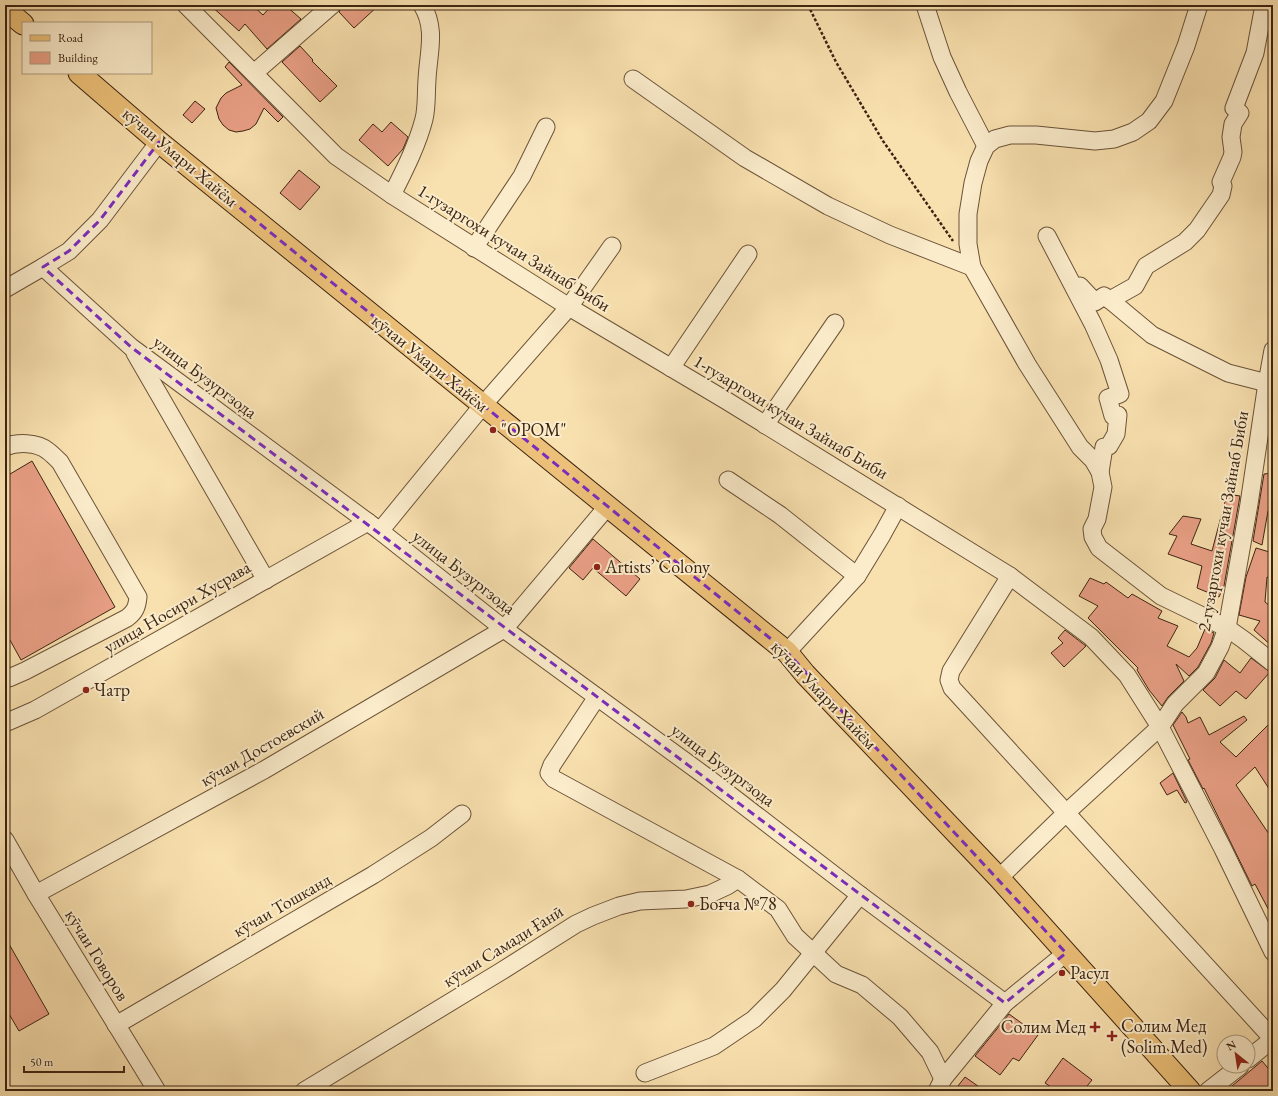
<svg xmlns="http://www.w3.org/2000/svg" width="1278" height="1096" viewBox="0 0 1278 1096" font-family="'EB Garamond',serif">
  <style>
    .building { fill: #eaa086; stroke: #3c2412 }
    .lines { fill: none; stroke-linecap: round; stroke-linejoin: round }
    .minor-casing { stroke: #6b5339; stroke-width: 19 }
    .major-casing { stroke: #3c2412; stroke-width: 23 }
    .path { stroke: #3c2412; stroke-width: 2.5; stroke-dasharray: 3 2; stroke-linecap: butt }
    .minor { stroke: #fbeccb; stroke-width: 17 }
    .major { stroke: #ecc078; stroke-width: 21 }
    .marked { fill: none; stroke: #7b2cbf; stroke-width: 3; stroke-dasharray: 8 5; stroke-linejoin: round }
    .poi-dot { fill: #8f2418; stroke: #fbeccb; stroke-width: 1.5 }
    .labels { text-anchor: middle; stroke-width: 4; stroke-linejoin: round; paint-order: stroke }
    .street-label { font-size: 18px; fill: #3c2412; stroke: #fbeccb }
    .poi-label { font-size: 18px; fill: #3c2412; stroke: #fbeccb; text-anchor: start }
  </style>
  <rect width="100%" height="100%" fill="#f9e1af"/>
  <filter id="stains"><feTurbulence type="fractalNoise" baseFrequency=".005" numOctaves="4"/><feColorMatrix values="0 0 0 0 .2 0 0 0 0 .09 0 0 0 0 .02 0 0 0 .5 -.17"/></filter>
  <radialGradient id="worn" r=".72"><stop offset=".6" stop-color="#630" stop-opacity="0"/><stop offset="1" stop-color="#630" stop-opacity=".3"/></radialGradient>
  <!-- building -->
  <g class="building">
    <polygon points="210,5 252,5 263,15 272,5 285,5 301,19 267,49 245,24 239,31"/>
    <polygon points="342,5 379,5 354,28 339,12"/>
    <polygon points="300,46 313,60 312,61 337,86 320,102 282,62"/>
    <polygon points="229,62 283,117 278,122 264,108 256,124 250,129 243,131 236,132 229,130 223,125 219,119 216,108 221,98 226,93 242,85 225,67"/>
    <polygon points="195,101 205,109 192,123 183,115"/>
    <polygon points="391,122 408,137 403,149 388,166 359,140 373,124 382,132"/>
    <polygon points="299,170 320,187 300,210 280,193"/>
    <polygon points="32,461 115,607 21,660 5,631 5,477"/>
    <polygon points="1273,473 1273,512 1268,511 1262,545 1253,541 1264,474"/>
    <polygon points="1227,494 1240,496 1224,586 1219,597 1197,588 1202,566 1168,554 1177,536 1169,534 1183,516 1201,519 1191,544 1212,551"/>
    <polygon points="593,539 640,579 626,596 593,568 583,580 569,568"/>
    <polygon points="1256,548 1273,553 1273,579 1267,577 1265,602 1270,606 1273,602 1273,647 1254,630 1260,621 1239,615 1246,577"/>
    <polygon points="1090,578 1104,584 1106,582 1128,598 1132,594 1162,611 1158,618 1178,626 1167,646 1189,657 1197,648 1205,629 1214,633 1211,643 1198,667 1189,676 1176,664 1184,681 1168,697 1162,706 1149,690 1137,670 1138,668 1088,618 1098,606 1079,596"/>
    <polygon points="1065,630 1086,646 1064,667 1051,653 1063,643 1058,638"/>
    <polygon points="1251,658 1270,672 1246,699 1236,691 1220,706 1203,690 1215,678 1224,660 1240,673"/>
    <polygon points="1182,712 1186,717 1188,723 1200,717 1209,735 1244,716 1247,720 1220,742 1236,757 1273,720 1273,795 1255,767 1236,785 1273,840 1273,918 1255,884 1252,886 1204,788 1203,789 1188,760 1190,759 1173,725"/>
    <polygon points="1173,773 1187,802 1185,803 1177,790 1167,795 1160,783"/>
    <polygon points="5,937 49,1014 19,1031 5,1007"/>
    <polygon points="1009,1014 1038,1035 1019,1061 1013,1058 1000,1075 975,1056"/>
    <polygon points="1063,1058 1092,1080 1083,1091 1057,1091 1045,1083"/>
    <polygon points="1262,1061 1273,1074 1273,1083 1264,1091 1226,1091"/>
    <polygon points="965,1077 985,1091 954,1091"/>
  </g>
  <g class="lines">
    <defs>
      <g id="minor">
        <polyline points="186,5 336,156 392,195 569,307 727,401 1010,576 1091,637 1127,675 1160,727 1223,849 1273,952"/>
        <polyline points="925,5 942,57 958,92 986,146"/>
        <polyline points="1199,5 1186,46 1164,101 1149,121 1133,132 1114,139 1095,141 1036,135 1010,135 995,139 986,146 979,161 973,183 968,214 968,244 972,267 1027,364 1080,447 1093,460 1100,472 1103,487 1097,519 1092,529 1093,537 1099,548 1161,596 1227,628 1244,640 1273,663"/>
        <polyline points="254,73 332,5"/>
        <polyline points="633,79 745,158 828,206 890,235 972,267"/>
        <polyline points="159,142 100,220 69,251 43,267 131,347 380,531 504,629 708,778 860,895 1005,1003"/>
        <path d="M392,195C404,171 417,146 424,119C427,107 426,92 427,80C428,54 437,29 422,5"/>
        <polyline points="1047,236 1093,324 1109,360 1120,394 1108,398 1113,416 1118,415 1116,434 1109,446 1104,447 1100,472"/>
        <polyline points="474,248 522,176 546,127"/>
        <polyline points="1080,286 1095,302 1104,296 1110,300 1152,335 1228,373 1267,383"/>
        <polyline points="5,289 43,267"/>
        <polyline points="1110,300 1135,286 1146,266 1185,242 1197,230 1221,195 1223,186 1221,182 1232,157 1233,152 1231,137 1233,124 1240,113 1234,108 1255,53 1264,5"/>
        <polyline points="135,353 266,580"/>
        <polyline points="671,368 748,254"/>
        <polyline points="765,425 835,323"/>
        <path d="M5,447C17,442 37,442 48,451C52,454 56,458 60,462L138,597C137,607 135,612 127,618L25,671L9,678H5"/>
        <polyline points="728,480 780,515 857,576"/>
        <polyline points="380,531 483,405 569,307 612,246"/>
        <polyline points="1010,576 951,671 949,680 952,688 1273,1039"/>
        <polyline points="787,652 857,576 882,535 898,506"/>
        <polyline points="597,697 552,765 549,773 554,779 738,879 778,909 795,936 836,974 862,985 900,1017 930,1052 943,1079"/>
        <polyline points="5,723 35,710 368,522"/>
        <polyline points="5,840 36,894 157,1091"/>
        <polyline points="999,878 1066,813 1160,727 1175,704 1206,673 1220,647 1227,628 1249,504 1267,383 1273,350"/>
        <polyline points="36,894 264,770 504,629 607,507"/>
        <polyline points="116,1025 373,875 431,838 462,814"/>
        <polyline points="1248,1059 1273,1039"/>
        <polyline points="645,1073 714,1046 754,1019 783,990 860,895"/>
        <polyline points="304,1091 500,972 576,924 593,916 619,906 640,901 686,899 710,894 727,886 738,879"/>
        <polyline points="937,1091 943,1079 1005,1003 1066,953"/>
        <polyline points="1208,1091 1240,1066"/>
      </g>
      <g id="major">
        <polyline points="5,9 23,24"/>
        <polyline points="79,73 159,142 787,652 805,674 999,878 1190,1091"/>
      </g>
    </defs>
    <!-- minor casing -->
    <use href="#minor" class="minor-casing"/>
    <!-- major casing -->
    <use href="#major" class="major-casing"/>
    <!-- path -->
    <polyline class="path" points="808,5 836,62 883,141 953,241"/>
    <!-- minor -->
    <use href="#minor" class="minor"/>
    <!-- major -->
    <use href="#major" class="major"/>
  </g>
  <!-- marked area -->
  <path class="marked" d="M159,142L787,652L1066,953L1005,1003L131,347L43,267L69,251L100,220Z"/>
  <!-- markers -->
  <g class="poi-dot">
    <circle cx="493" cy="430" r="4"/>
    <circle cx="597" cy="567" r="4"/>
    <circle cx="86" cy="690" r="4"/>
    <circle cx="691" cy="904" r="4"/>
    <circle cx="1062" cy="973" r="4"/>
    <path d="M1093 1021h4v4h4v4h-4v4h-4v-4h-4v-4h4z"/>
    <path d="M1110 1030h4v4h4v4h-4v4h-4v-4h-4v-4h4z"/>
  </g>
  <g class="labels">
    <!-- street labels -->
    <g class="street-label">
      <text transform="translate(180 157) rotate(40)" y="6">кӯчаи Умари Хайём</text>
      <text transform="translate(514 248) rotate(32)" y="6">1-гузаргохи кучаи Зайнаб Биби</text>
      <text transform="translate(430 363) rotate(39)" y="6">кӯчаи Умари Хайём</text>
      <text transform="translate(205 377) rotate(37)" y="6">улица Бузургзода</text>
      <text transform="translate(791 417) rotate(31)" y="6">1-гузаргохи кучаи Зайнаб Биби</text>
      <text transform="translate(1223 521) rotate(-80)" y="6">2-гузаргохи кучаи Зайнаб Биби</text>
      <text transform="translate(464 572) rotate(38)" y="6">улица Бузургзода</text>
      <text transform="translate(177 607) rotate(-30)" y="6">улица Носири Хусрава</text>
      <text transform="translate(824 695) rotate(46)" y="6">кӯчаи Умари Хайём</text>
      <text transform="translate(262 747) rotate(-30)" y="6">кӯчаи Достоевский</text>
      <text transform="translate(723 765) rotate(37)" y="6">улица Бузургзода</text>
      <text transform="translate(282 905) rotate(-30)" y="6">кӯчаи Тошканд</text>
      <text transform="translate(503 946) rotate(-32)" y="6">кӯчаи Самади Ғанӣ</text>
      <text transform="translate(97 955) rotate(58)" y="6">кӯчаи Говоров</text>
    </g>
    <!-- poi labels -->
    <g class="poi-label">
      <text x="501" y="436">"OPOM"</text>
      <text x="605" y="573">Artists’ Colony</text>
      <text x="94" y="696">Чатр</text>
      <text x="699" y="910">Боғча №78</text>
      <text x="1070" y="979">Расул</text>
      <text x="1121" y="1032">Солим Мед<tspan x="1121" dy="21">(Solim Med)</tspan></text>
      <text x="1086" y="1033" text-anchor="end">Солим Мед</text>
    </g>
  </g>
  <!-- margin -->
  <rect width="1278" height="1096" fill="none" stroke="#f9e1af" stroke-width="20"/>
  <rect x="6" y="6" width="1266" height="1084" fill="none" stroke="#3c2412" stroke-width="2"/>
  <rect x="10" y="10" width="1258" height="1076" fill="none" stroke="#3c2412"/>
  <!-- legend -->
  <rect x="22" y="22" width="130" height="52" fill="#fbeccb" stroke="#af9c81"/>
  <rect x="30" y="35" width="20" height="6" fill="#ecc078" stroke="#af9c81"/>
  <text x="58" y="42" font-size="12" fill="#3c2412">Road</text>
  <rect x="30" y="52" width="20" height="12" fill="#eaa086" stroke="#af9c81"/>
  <text x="58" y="62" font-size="12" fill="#3c2412">Building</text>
  <!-- north arrow -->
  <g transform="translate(1236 1054) rotate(330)"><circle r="19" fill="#fbeccb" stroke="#af9c81"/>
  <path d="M0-3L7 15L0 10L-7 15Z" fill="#8f2418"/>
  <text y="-6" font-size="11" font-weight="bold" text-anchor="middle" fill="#3c2412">N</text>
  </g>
  <!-- scale -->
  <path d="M24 1066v6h100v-6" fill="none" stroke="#3c2412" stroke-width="2"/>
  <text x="30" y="1066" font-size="12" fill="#3c2412" stroke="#fbeccb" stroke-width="3" paint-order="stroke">50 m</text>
  <rect width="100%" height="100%" filter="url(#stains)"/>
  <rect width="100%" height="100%" fill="url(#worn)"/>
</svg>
